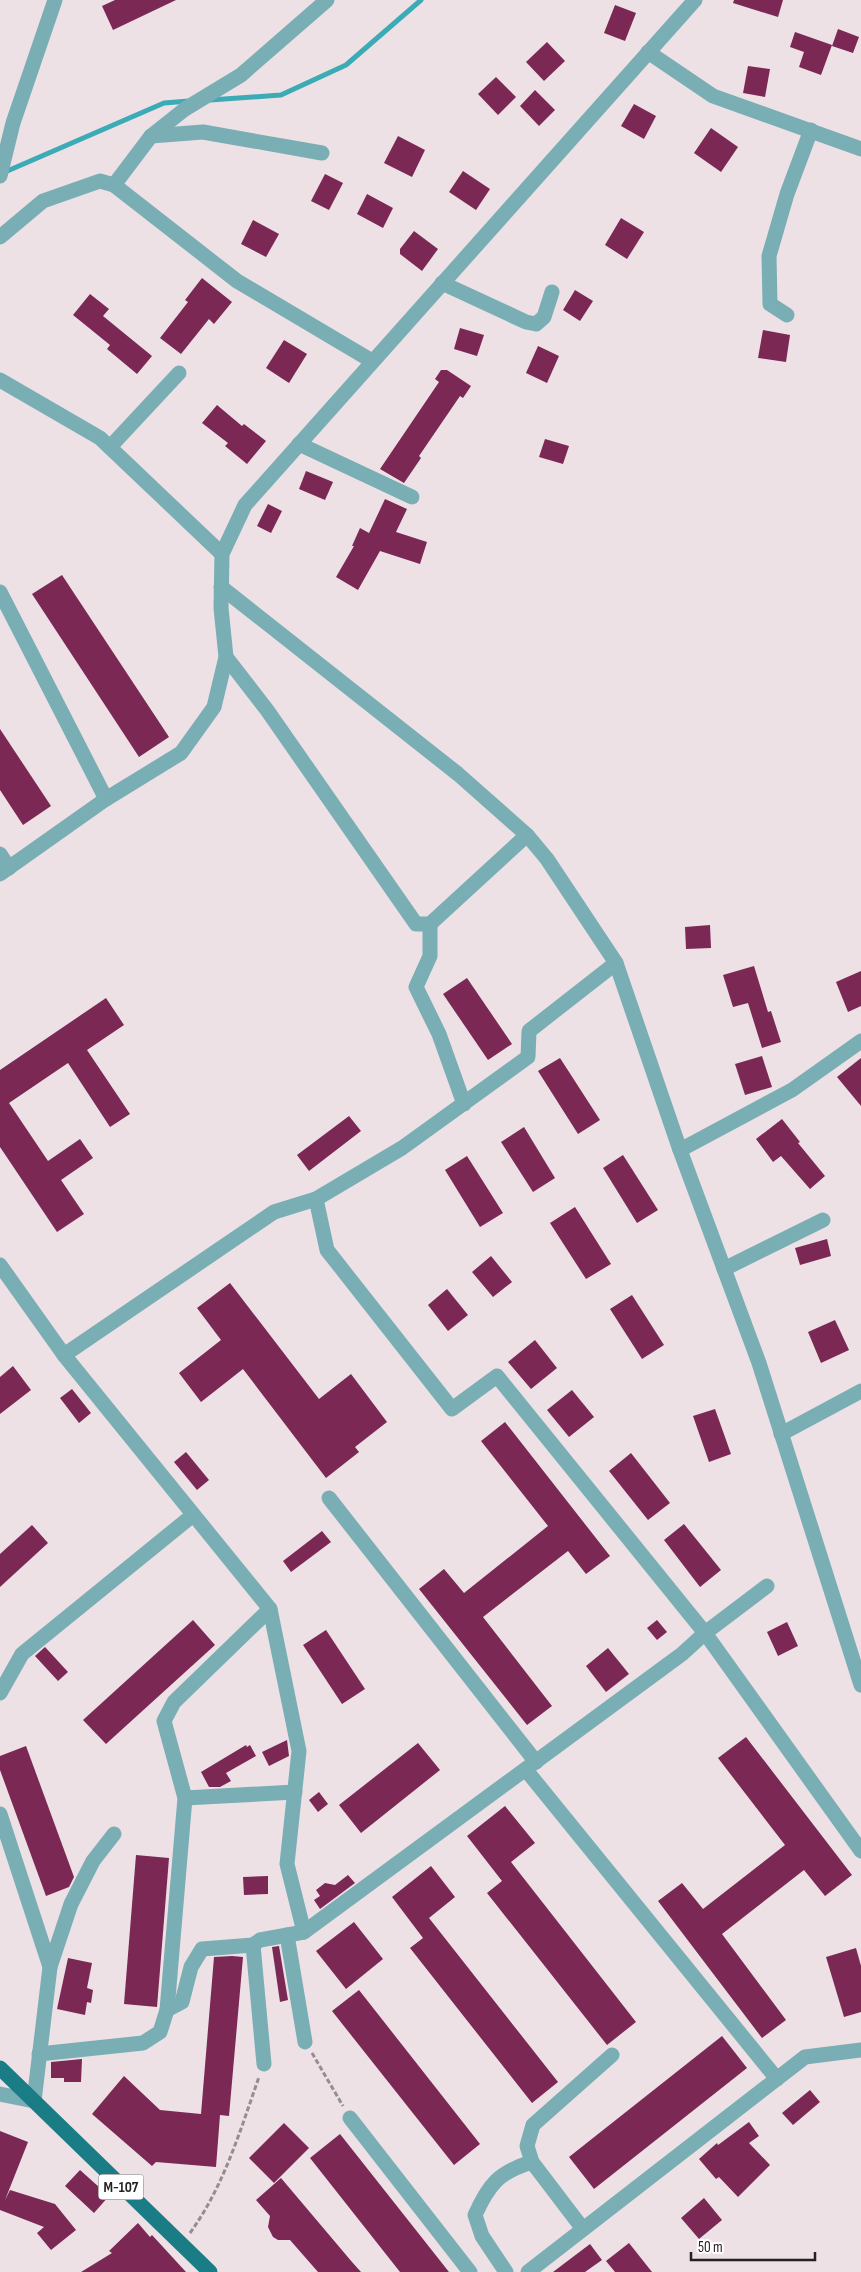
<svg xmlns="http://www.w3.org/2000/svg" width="861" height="2272" viewBox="0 0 861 2272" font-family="'Sofia Sans Condensed',sans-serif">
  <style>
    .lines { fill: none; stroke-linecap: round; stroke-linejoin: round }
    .stream { stroke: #3babb5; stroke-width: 5 }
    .building { fill: #7b2855 }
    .path { stroke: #968d91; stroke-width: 3; stroke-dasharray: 5 2.5; stroke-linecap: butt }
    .minor { stroke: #79aeb4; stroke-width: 15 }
    .major { stroke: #1a7c84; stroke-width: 15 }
    .labels { text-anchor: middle; stroke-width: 5; stroke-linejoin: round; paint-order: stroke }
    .shield { fill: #fff; stroke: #666364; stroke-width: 1 }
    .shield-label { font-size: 15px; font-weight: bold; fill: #252022 }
  </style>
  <rect width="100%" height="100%" fill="#ede1e6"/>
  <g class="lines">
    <!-- stream -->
    <g class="stream">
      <polyline points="210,100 281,95 346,65 421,0"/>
      <polyline points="5,172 164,103 189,101"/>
    </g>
  </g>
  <!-- building -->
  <g class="building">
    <polygon points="115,0 176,0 113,30 102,6"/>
    <polygon points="734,0 783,0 778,17 733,3"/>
    <polygon points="615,5 636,13 625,41 604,33"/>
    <polygon points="838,29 859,37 853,53 832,46"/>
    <polygon points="795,32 832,45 821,75 799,67 804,52 790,47"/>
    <polygon points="547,42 565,61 544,81 526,62"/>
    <polygon points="748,66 770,69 765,97 743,93"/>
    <polygon points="496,77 516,97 498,115 478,94"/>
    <polygon points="535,90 555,110 539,126 520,106"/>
    <polygon points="634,104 656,116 644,139 621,126"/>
    <polygon points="711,128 738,147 721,172 694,153"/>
    <polygon points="398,136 425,150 412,177 384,163"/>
    <polygon points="463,171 490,189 476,210 449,192"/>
    <polygon points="325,174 343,183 329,210 311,201"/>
    <polygon points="367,194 393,208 383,228 357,214"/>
    <polygon points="621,218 644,232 627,259 605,245"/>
    <polygon points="253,220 279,234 266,257 241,244"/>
    <polygon points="414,231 438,249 422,271 400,254 400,249"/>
    <polygon points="202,278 232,302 214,324 209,319 181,354 160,338 188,302 185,300"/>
    <polygon points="575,290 593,301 580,321 563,310"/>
    <polygon points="90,294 109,309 103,316 152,356 137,374 107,349 110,345 73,315"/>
    <polygon points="460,328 484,335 477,356 454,349"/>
    <polygon points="763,330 790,335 786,362 758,358"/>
    <polygon points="284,340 307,354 289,383 266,368"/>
    <polygon points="538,346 559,356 547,383 526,373"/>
    <polygon points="441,370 447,370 471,386 463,398 460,396 419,456 421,458 404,483 380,469 439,382 435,379"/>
    <polygon points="217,405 242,426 244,424 266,441 247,464 225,446 228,443 202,423"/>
    <polygon points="545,439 569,446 563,464 539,457"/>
    <polygon points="306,471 333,482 325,500 299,489"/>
    <polygon points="385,499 407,509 396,532 427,542 420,564 380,551 358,590 336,577 354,546 352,546 360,528 369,533"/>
    <polygon points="268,504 282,511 271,533 257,526"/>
    <polygon points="62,575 169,737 139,757 32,594"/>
    <polygon points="0,729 51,806 23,825 0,790"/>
    <polygon points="710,925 711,948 686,949 685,927"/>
    <polygon points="754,966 768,1012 771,1011 781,1042 762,1048 748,1003 733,1007 723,975"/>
    <polygon points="861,971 861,1006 848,1012 836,982"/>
    <polygon points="467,978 512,1044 488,1060 443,994"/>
    <polygon points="106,998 124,1025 87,1050 130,1114 110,1127 68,1063 9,1103 48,1161 80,1139 93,1158 61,1180 84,1214 57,1232 0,1147 0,1070"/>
    <polygon points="762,1056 772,1087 745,1095 735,1064"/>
    <polygon points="560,1058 600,1120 578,1134 538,1071"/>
    <polygon points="861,1058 861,1106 837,1077"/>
    <polygon points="349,1116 361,1131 309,1171 297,1155"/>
    <polygon points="782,1119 800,1142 798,1143 825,1176 810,1189 781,1156 773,1162 756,1139"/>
    <polygon points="524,1127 555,1178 533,1192 501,1142"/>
    <polygon points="623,1155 658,1210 637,1223 603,1168"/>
    <polygon points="467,1156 503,1213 480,1227 445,1170"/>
    <polygon points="575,1207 611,1264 586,1279 550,1223"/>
    <polygon points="827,1239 831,1256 800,1265 795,1248"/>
    <polygon points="491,1256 512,1282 493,1297 472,1272"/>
    <polygon points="230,1283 319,1399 351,1374 387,1422 355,1447 359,1452 326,1478 243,1369 201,1402 179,1373 221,1340 197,1308"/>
    <polygon points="447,1289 468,1315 448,1331 428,1305"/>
    <polygon points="632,1295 664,1345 642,1359 610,1309"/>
    <polygon points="835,1320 849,1350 821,1363 808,1332"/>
    <polygon points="535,1340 557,1368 531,1389 508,1362"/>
    <polygon points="13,1366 31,1390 0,1414 0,1377"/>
    <polygon points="72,1389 91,1413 79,1423 60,1398"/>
    <polygon points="572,1390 594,1417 569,1437 547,1410"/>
    <polygon points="715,1409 731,1454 709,1462 693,1416"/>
    <polygon points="505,1422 610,1556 586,1574 568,1551 483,1617 552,1706 527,1725 419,1589 444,1569 464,1593 548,1526 481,1441"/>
    <polygon points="186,1452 209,1480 197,1490 174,1462"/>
    <polygon points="631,1453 670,1503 648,1520 609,1471"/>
    <polygon points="684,1524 721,1570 700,1587 664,1540"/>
    <polygon points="32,1525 48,1543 0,1587 0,1554"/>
    <polygon points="322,1531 331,1542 291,1572 283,1561"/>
    <polygon points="193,1620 215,1645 106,1744 83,1720"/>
    <polygon points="657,1620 667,1632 657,1640 647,1628"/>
    <polygon points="787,1622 798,1646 778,1656 767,1632"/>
    <polygon points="326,1630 365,1689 342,1704 303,1645"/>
    <polygon points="45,1647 68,1672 58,1681 35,1656"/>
    <polygon points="608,1648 629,1674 606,1692 586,1666"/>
    <polygon points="746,1737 852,1875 825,1896 804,1870 722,1934 786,2020 762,2038 658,1901 682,1883 703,1909 785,1845 718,1758"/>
    <polygon points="287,1740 289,1756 269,1766 262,1752"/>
    <polygon points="418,1743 440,1770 361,1833 339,1805"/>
    <polygon points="246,1745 247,1747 250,1745 256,1756 226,1773 231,1781 220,1787 209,1787 201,1772"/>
    <polygon points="26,1746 74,1877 69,1887 46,1896 0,1770 0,1756"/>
    <polygon points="319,1792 328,1804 318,1812 309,1800"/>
    <polygon points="505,1806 535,1843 511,1862 636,2022 607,2045 487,1893 502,1881 467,1836"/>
    <polygon points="136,1855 169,1858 157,2007 124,2004"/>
    <polygon points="431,1866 455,1897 429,1918 558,2082 532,2103 410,1948 423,1938 392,1897"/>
    <polygon points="348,1875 355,1883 320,1909 314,1900 320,1896 316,1890 325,1883 335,1885"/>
    <polygon points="268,1876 268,1894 244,1895 243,1877"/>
    <polygon points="354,1922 383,1959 346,1989 316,1951"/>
    <polygon points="279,1946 288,2000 280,2002 272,1947"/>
    <polygon points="856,1948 861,1966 861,2012 844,2017 826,1957"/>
    <polygon points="232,1956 243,1957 229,2116 220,2115 216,2167 156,2162 152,2166 92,2114 124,2076 160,2110 201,2114 214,1957"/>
    <polygon points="68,1958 92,1963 87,1988 93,1990 91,2003 87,2002 85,2015 57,2009"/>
    <polygon points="359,1990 480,2144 454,2165 332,2011"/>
    <polygon points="722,2036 747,2068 594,2189 569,2157"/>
    <polygon points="82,2059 81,2082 64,2082 64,2078 51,2078 51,2062"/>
    <polygon points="810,2090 820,2102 793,2125 782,2113"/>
    <polygon points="749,2122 759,2136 749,2143 770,2165 738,2197 719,2177 716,2179 699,2159 717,2143 718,2145"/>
    <polygon points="284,2123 309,2148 274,2183 249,2158"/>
    <polygon points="0,2131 28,2142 5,2200 10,2190 55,2204 76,2230 51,2250 37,2233 44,2227 0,2210"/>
    <polygon points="340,2134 449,2272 400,2272 310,2158"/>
    <polygon points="80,2170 109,2196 94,2213 65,2186"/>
    <polygon points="281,2178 352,2262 361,2272 318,2272 290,2240 278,2240 273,2237 268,2227 270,2216 256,2200"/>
    <polygon points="704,2198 722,2220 699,2239 681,2218"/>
    <polygon points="138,2223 150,2237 152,2235 186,2272 81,2272 112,2253 109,2251"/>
    <polygon points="629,2243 652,2272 615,2272 606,2261"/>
    <polygon points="590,2244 602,2260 585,2272 553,2272"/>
  </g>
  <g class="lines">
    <!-- path -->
    <g class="path">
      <polyline points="312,2053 343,2106"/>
      <path d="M190,2233C224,2186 240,2131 259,2077"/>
    </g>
    <!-- minor -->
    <g class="minor">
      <polyline points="648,52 713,96 861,149"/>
      <polyline points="151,136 203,132 322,153"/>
      <polyline points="0,176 13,123 55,0"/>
      <polyline points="114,185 151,136 185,109 241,75 327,0"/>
      <polyline points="0,237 43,201 100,181 114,185 237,281 372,361"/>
      <polyline points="442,283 526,322 536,324 544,317 552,292"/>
      <polyline points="787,315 770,304 769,256 787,194 811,130"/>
      <polyline points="0,380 100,438 222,554"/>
      <polyline points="299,444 412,497"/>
      <polyline points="110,447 179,373"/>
      <polyline points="221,587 458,774 527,835 547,859 616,963 680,1150 759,1363 861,1685"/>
      <polyline points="0,592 106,799"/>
      <polyline points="226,657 267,710 416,924 430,924 527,835"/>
      <polyline points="0,854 9,868"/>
      <polyline points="0,874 106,799 181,753 214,707 226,657 221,608 222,554 245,505 695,0"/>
      <polyline points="430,924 430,956 416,987 439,1034 464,1104"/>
      <polyline points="680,1150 792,1090 861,1041"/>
      <polyline points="316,1199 327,1250 452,1409 497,1376 705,1633 861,1851"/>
      <polyline points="0,1265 64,1355 270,1609 299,1751 287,1864 304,1932"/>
      <polyline points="724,1269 823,1220"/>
      <polyline points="64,1355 274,1212 316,1199 402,1148 528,1057 529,1031 616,963"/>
      <polyline points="781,1434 861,1391"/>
      <polyline points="329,1498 536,1762"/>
      <polyline points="0,1693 22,1654 193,1515"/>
      <polyline points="526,1770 777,2079"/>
      <polyline points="185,1798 295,1792"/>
      <polyline points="0,1814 50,1967 34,2101 0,2094"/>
      <polyline points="287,1935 305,2042"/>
      <polyline points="50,1967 71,1904 93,1861 114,1834"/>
      <polyline points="167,2010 182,2002 191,1967 202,1949 253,1945"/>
      <polyline points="39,2054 143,2043 160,2032 167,2010 185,1798 164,1721 174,1702 270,1609"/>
      <polyline points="264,2064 253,1945 260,1940 304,1932 682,1654 705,1633 767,1586"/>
      <polyline points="350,2118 470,2272"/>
      <polyline points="583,2229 532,2162 527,2146 533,2125 612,2055"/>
      <path d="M506,2272L482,2236L475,2215C489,2184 499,2172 532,2162"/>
      <polyline points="528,2272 805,2057 861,2050"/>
    </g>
    <!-- major -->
    <polyline class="major" points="0,2068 210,2272"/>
  </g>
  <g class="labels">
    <!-- shield labels -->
    <rect class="shield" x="98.5" y="2174.5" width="45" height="25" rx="4"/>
    <g class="shield-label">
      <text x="121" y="2192">М-107</text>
    </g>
  </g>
  <!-- scale -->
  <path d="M691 2252v8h124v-8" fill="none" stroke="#252022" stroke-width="2.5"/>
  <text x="698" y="2252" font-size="15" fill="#252022" stroke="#ffffff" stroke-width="4" paint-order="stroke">50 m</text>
</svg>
